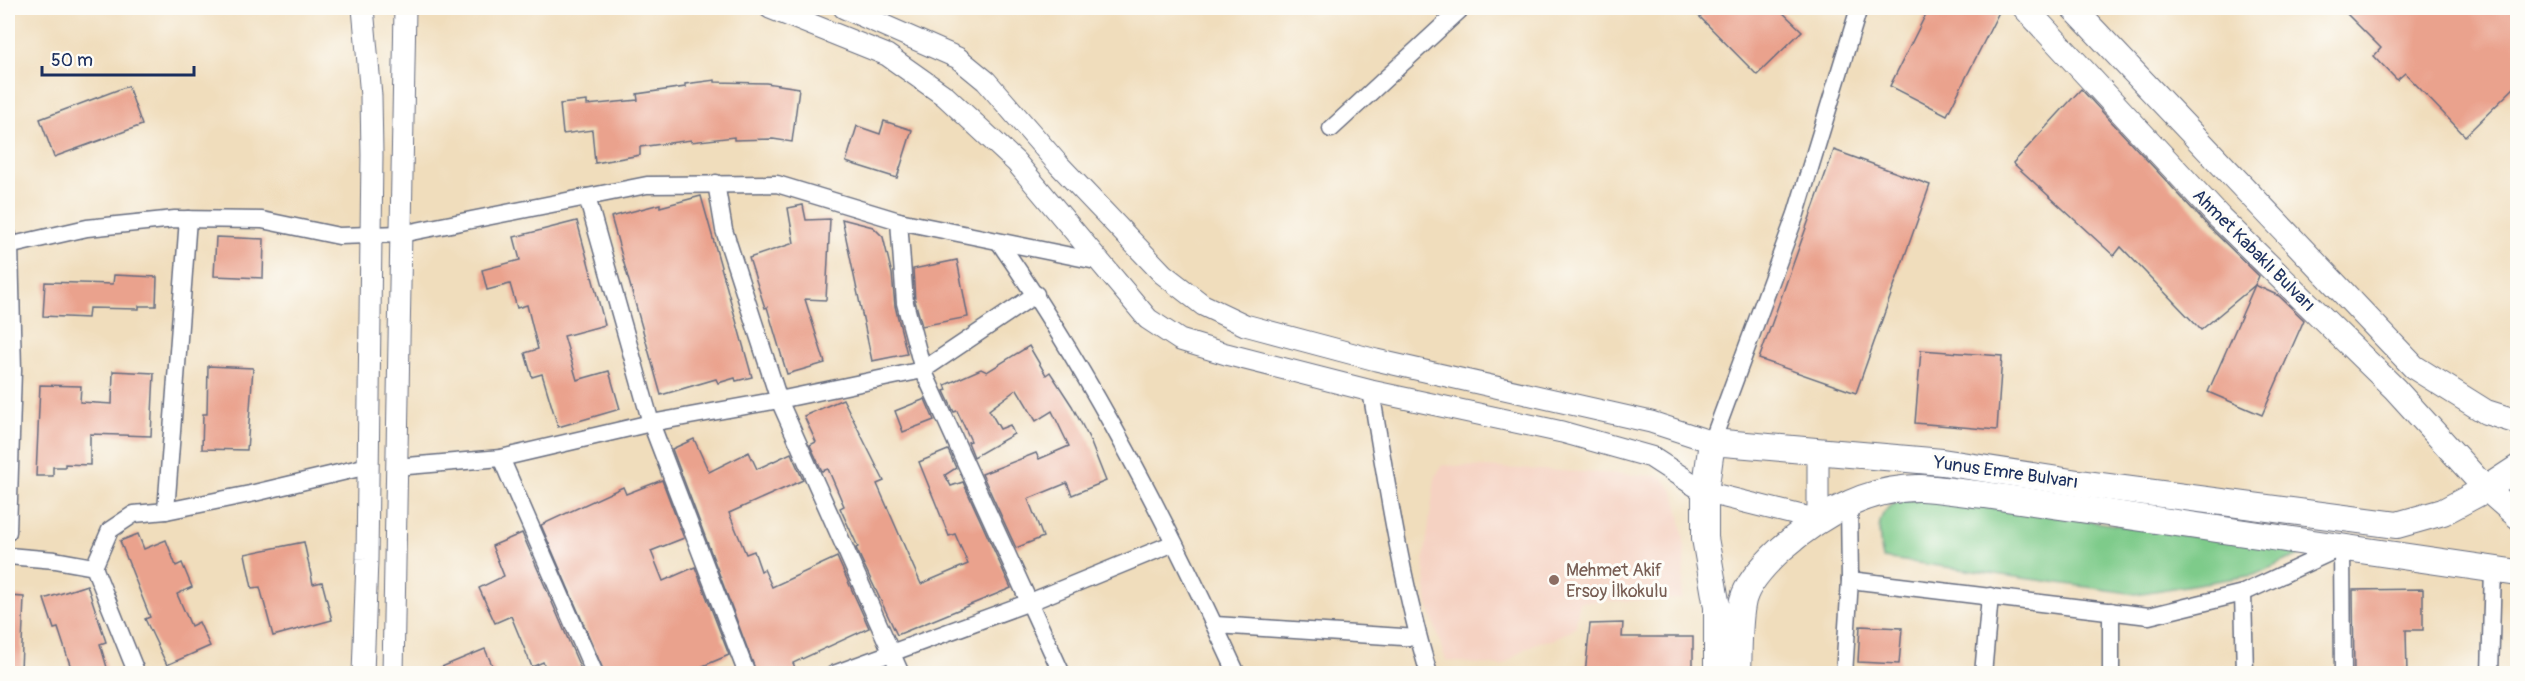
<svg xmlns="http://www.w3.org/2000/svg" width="2525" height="681" viewBox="0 0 2525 681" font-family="Pangolin,sans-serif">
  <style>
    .built { fill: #f5d2c2 }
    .green { fill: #7ecb8a; stroke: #4c7d74; stroke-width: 1.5 }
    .building { fill: #eaa28d }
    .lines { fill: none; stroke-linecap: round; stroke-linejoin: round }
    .minor-casing { stroke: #666c7f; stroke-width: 19 }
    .tertiary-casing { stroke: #666c7f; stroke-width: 23 }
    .secondary-casing { stroke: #666c7f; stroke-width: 26 }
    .primary-casing { stroke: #666c7f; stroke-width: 28 }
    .minor { stroke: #fff; stroke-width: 16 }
    .tertiary { stroke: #fff; stroke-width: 21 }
    .secondary { stroke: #fff; stroke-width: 24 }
    .primary { stroke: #fff; stroke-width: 26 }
    .education-dot { fill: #8d6e63; stroke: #fdfcf7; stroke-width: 2 }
    .labels { text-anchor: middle; stroke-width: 6; stroke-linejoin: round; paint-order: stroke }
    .street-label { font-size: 18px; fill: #1b2f5e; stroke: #fdfcf7 }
    .education-label { font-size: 18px; fill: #785e54; stroke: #fdfcf7; text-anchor: start }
  </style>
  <rect width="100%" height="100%" fill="#fdfcf7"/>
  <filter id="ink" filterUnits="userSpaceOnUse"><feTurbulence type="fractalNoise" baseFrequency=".0167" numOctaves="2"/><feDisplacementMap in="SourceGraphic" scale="12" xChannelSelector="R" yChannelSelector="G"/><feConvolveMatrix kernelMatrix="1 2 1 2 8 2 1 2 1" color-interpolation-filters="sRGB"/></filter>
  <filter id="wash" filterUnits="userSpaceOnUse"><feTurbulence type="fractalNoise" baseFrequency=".008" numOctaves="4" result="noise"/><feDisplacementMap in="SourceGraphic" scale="24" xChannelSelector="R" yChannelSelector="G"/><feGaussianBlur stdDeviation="1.35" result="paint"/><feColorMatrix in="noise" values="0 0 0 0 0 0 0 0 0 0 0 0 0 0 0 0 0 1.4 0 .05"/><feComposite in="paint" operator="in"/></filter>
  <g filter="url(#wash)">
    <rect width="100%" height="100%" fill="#f0ddbc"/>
    <!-- built -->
    <polygon class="built" points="1441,465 1661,476 1674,492 1680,515 1685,548 1682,599 1579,602 1576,627 1553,640 1539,642 1526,648 1502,666 1446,661 1427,602 1424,560 1435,479"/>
    <!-- green -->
    <path class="green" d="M1918,497L2306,552L2254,575L2136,594L1883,558C1875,521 1877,503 1918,497Z"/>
    <g id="blocks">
      <!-- building -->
      <g class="building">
        <polygon points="1691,8 1778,8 1802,31 1757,75"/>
        <polygon points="1929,8 2001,8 1947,115 1890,86"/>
        <polygon points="2341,8 2517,8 2517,85 2465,136 2405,73 2397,80 2374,56 2381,48"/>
        <polygon points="715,80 715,82 766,83 799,88 792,142 773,139 734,140 734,137 691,142 691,140 640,147 640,155 595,163 592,130 563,134 560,104 587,101 587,105 638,100 637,94 685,87 685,84"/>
        <polygon points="128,86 142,125 54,157 40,119"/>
        <polygon points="2081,89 2210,228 2259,276 2255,285 2201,330 2121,247 2114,256 2013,163"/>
        <polygon points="884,121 912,130 897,178 846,162 857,126 880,134"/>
        <polygon points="1834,150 1930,185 1856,393 1759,359"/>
        <polygon points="701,196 752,377 736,381 735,378 718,383 716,379 661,395 611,217 660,204 660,207"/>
        <polygon points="803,205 806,220 830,219 826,300 805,299 825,363 787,374 767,307 765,308 749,258 794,243 788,208"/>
        <polygon points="842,219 873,227 883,237 892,274 895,306 907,354 872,361"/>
        <polygon points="577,221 605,325 564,336 577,380 609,371 620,409 558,427 542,374 532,377 525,353 538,349 527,305 517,308 510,284 487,290 482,270 520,260 514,237"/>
        <polygon points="216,237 264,239 263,278 214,276"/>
        <polygon points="957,260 968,317 922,326 915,301 913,269"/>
        <polygon points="114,275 157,277 156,306 139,306 139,309 89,308 88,318 43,316 45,282 113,284"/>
        <polygon points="2255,285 2279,296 2304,320 2262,415 2208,392"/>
        <polygon points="1029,346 1046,375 1050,372 1072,406 1089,438 1106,481 1072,495 1067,483 1028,499 1043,537 1016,548 982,474 1036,453 1039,459 1069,446 1052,411 1036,421 1017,389 989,410 1000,429 1010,425 1014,434 974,457 968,442 971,441 957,411 954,412 944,391 947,390 945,385 981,369 987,372"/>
        <polygon points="1921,350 2002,356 1997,430 1915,423"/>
        <polygon points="208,366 253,368 247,450 202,449 203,414 207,414"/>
        <polygon points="113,371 154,373 151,436 90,434 90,465 65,464 65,467 53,467 53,476 36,476 40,385 81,386 80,402 112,404"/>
        <polygon points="843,399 884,481 877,484 921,584 968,564 955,534 949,536 919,462 948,450 956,468 945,475 951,486 963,482 1011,588 897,635 856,548 858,547 840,508 844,506 828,469 822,471 810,445 816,442 804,416"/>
        <polygon points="925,399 934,420 903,432 895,411"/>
        <polygon points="694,439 709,472 749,452 757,469 791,453 803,480 729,513 746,554 754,551 761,571 764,569 772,587 837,557 869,628 793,663 798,674 757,674 672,449"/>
        <polygon points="662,480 684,538 651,551 663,581 695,567 729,655 696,669 698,674 605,674 541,525 623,487 626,494"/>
        <polygon points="522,533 583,674 548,674 543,662 532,667 511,616 495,623 479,588 504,576 492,546"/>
        <polygon points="138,534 144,549 166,540 176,566 182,563 192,587 177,594 191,626 199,622 210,646 167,665 145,619 150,617 120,541"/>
        <polygon points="304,542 313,584 322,582 332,620 273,636 260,587 252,588 245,554"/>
        <polygon points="87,585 106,642 100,644 109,674 73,674 58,628 54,629 44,599"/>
        <polygon points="2423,589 2423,630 2406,630 2407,674 2354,674 2353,590"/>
        <polygon points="8,596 24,597 21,670 8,670"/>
        <polygon points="1623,623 1622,637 1693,637 1693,674 1585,674 1590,624"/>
        <polygon points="1860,626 1902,628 1899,664 1858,662"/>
        <polygon points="485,649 496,674 427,674 427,673"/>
      </g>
    </g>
  </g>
  <g filter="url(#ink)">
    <use href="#blocks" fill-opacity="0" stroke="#666c7f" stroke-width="1.5"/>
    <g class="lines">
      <defs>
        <g id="minor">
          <polyline points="1331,129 1462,8"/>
          <polyline points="716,183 724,230 779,400 901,674"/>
          <polyline points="587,197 651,423 747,674"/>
          <polyline points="899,221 905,303 923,370 1062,674"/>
          <path d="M999,242C1093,377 1168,524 1237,674"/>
          <polyline points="8,246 87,228 175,219 262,220 339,236 401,234 647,185 777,184 899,221 1101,262"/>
          <path d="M1371,391C1387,485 1401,581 1429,674"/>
          <polyline points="1712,442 1796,214 1859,8"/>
          <polyline points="501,458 595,674"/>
          <polyline points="396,467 501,458 651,423 779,400 923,370 1036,294"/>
          <polyline points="166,511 188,219"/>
          <polyline points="8,532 13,370 10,245 8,236"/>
          <polyline points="8,556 55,560 94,567 137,674"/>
          <polyline points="94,567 110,530 134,514 166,511 250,494 368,466"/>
          <polyline points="1850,580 2149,616 2243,593 2342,547 2343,674"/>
          <polyline points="2243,593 2245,674"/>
          <polyline points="2111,611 2111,674"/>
          <polyline points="1215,625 1418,638"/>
          <polyline points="834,674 1030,602 1174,543"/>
          <polyline points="1844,674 1850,580 1849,503"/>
          <polyline points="1983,674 1990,596"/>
          <polyline points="2490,674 2493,569"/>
        </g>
        <g id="tertiary">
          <polyline points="363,8 371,96 372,155 367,559 363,674"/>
          <polyline points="770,8 887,55 945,96 1016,162 1148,319 1180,340 1226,354 1371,391 1562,432 1651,457 1705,492 1818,520 1818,451"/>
          <polyline points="844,8 958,58 986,81 1059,165 1163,274 1203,305 1245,325 1376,360 1651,422 1712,442"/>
          <polyline points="393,674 405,8"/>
        </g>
        <g id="secondary">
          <polyline points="2025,8 2220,218 2395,389 2486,489 2518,517"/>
          <polyline points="2073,8 2414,367 2486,412 2518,422"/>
        </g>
        <g id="primary">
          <polyline points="1717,674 1717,607 1705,538 1705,492 1712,442 1942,462 2078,483 2397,525 2443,512 2486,489 2518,468"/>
          <path d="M1738,674C1739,651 1738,621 1743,600C1748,581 1767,562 1781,549C1820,515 1867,487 1921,488C1942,489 1964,493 1985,495L2518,573"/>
        </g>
      </defs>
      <!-- minor casing -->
      <use href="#minor" class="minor-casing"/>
      <!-- tertiary casing -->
      <use href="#tertiary" class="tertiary-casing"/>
      <!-- secondary casing -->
      <use href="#secondary" class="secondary-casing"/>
      <!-- primary casing -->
      <use href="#primary" class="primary-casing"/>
      <!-- minor -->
      <use href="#minor" class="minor"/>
      <!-- tertiary -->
      <use href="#tertiary" class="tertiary"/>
      <!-- secondary -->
      <use href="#secondary" class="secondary"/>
      <!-- primary -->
      <use href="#primary" class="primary"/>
    </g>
  </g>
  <!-- markers -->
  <circle class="education-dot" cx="1554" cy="580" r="6"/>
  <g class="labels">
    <!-- street labels -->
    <g class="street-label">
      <text transform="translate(2254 250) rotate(45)" y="6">Ahmet Kabaklı Bulvarı</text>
      <text transform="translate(2006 472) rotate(8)" y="6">Yunus Emre Bulvarı</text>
    </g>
    <!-- education labels -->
    <g class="education-label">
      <text x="1566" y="576">Mehmet Akif<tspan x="1566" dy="21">Ersoy İlkokulu</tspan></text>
    </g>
  </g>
  <!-- margin -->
  <rect width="2525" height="681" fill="none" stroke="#fdfcf7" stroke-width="30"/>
  <!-- scale -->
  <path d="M42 66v9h152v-9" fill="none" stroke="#1b2f5e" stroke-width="3"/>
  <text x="51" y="66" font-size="18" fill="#1b2f5e" stroke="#fdfcf7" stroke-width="4.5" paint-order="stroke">50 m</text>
</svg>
